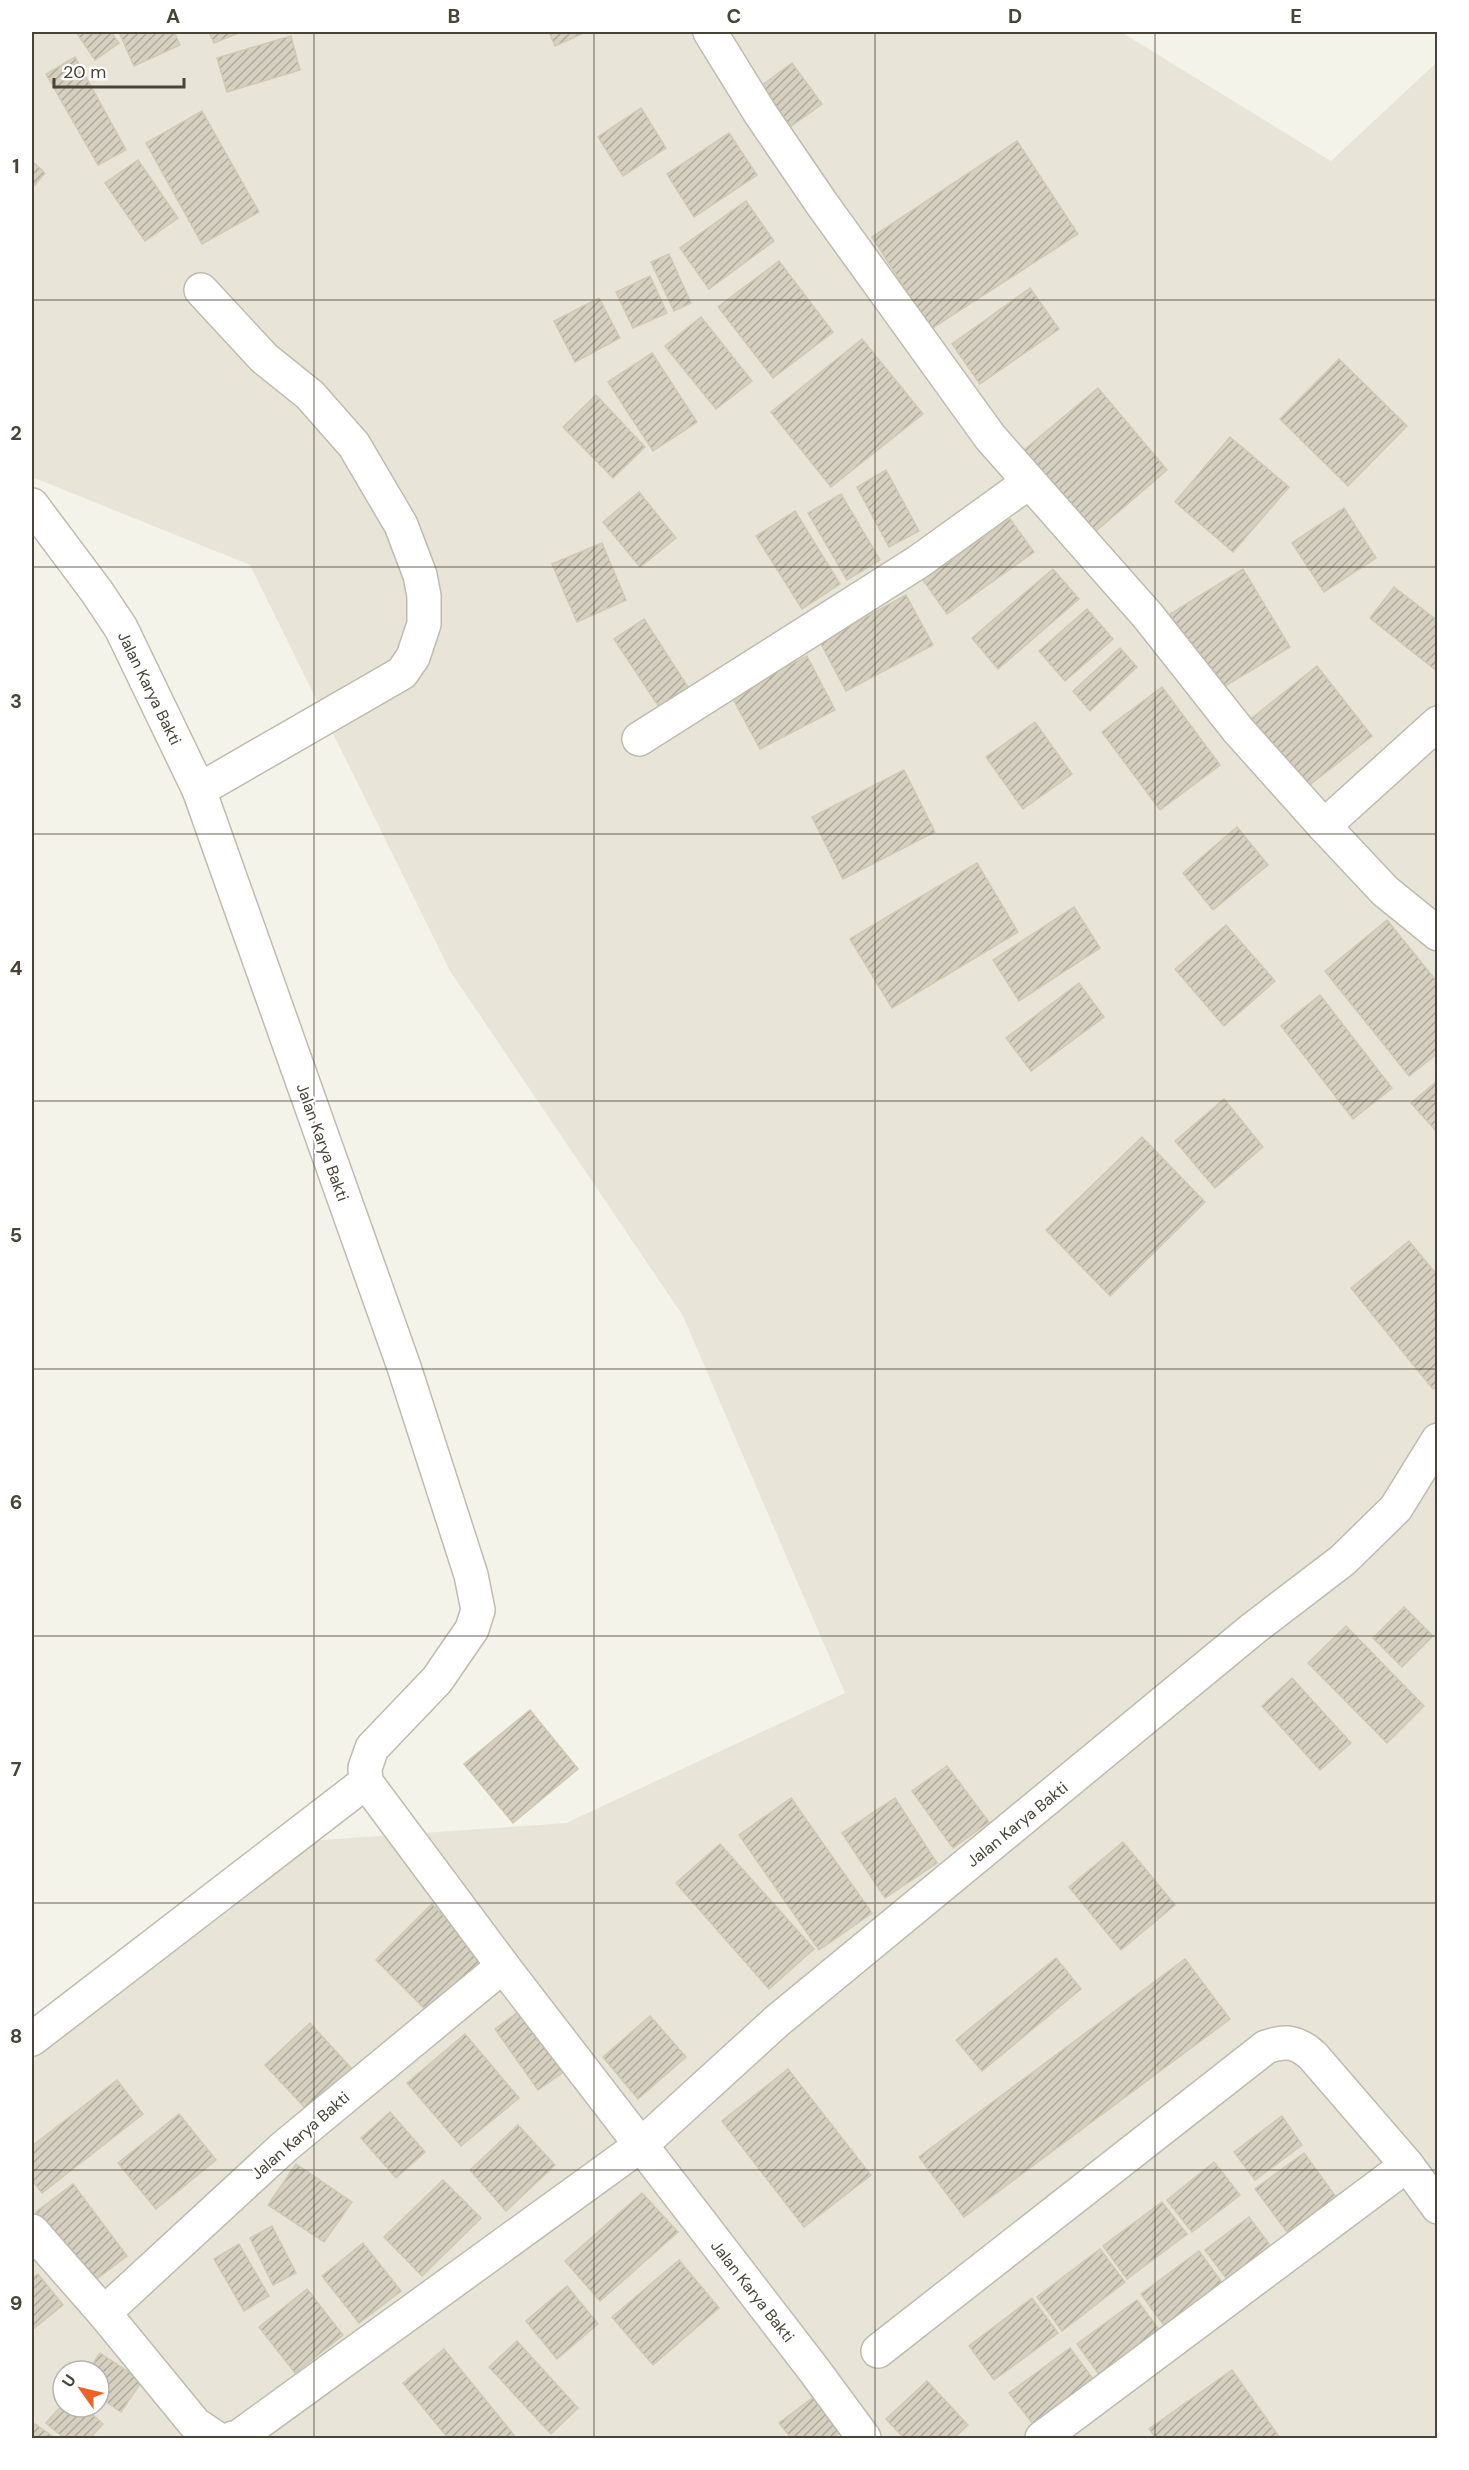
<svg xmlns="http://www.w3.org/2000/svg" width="1469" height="2470" viewBox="0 0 1469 2470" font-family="'DM Sans',sans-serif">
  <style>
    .residential { fill: #e8e5d8; fill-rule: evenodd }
    .building { fill: url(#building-hatch); stroke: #d0c9b3; stroke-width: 1.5 }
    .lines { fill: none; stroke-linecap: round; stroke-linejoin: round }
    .minor-casing { stroke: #bfbcad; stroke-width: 36 }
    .minor { stroke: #fff; stroke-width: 33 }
    .grid { fill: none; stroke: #484438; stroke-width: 1.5; stroke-opacity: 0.55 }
    .labels { text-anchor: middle; stroke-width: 4.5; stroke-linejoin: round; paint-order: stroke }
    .street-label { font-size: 16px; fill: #484438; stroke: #fff }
    .neatline { fill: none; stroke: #484438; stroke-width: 2 }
    .grid-label { font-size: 20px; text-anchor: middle; font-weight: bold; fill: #484438 }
  </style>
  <defs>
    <pattern id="building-hatch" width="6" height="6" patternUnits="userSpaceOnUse" patternTransform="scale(1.5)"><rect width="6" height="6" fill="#d5d0c0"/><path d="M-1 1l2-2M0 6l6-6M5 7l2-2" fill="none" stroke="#afaa9d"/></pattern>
  </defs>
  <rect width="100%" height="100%" fill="#f4f3ea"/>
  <!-- residential -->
  <path class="residential" d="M32,32H1121L1331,161L1437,62V2438H32V2014L79,2015L263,1844L566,1823L845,1693L683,1316L450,971L250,565L32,477ZM63,2371H99V2407H63Z"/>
  <!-- building -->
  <g class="building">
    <polygon points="76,32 111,32 119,43 95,60"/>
    <polygon points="119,32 174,32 180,45 134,66"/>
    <polygon points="209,32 241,32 214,43"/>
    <polygon points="549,32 586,32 555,46"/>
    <polygon points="291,36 300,70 227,92 217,58"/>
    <polygon points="75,57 126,150 98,165 46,74"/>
    <polygon points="792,63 822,104 783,132 754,91"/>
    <polygon points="641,108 666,148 623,176 598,137"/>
    <polygon points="202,111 259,212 202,244 146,143"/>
    <polygon points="729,133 757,175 694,217 667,174"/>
    <polygon points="1017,141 1078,234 931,329 872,237"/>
    <polygon points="138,160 178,218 145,241 105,183"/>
    <polygon points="32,161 45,173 32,188"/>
    <polygon points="746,201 774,241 709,289 680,248"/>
    <polygon points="669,254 691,303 674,311 651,262"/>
    <polygon points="779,261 833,332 773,378 718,307"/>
    <polygon points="650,276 667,313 633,328 616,292"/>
    <polygon points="1030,288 1059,329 980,384 952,344"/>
    <polygon points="599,298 620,338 575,362 554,321"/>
    <polygon points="701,317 752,381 716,409 665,346"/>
    <polygon points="862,339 923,414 831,487 771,412"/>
    <polygon points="652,353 697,422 653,451 608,382"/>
    <polygon points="1339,359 1407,426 1348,486 1280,419"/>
    <polygon points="1098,388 1167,470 1088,538 1018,455"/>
    <polygon points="596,395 645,447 613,478 563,427"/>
    <polygon points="1230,437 1289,487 1233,552 1175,502"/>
    <polygon points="886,470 919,531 889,547 857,487"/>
    <polygon points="639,492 676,538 640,567 603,522"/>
    <polygon points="841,494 880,560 847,580 808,513"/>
    <polygon points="1344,508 1376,558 1324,592 1292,543"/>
    <polygon points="795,511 840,584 802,609 756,536"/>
    <polygon points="1010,519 1034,552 947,614 923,580"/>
    <polygon points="602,543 626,600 577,622 552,564"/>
    <polygon points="1053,569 1079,599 998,669 972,638"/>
    <polygon points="1243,569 1290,647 1217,691 1170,614"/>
    <polygon points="1394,587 1438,621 1438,672 1370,618"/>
    <polygon points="906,595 933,645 846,691 820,642"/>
    <polygon points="1087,609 1113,639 1065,681 1039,651"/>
    <polygon points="644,619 688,687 659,707 614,639"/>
    <polygon points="1120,648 1137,667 1090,711 1073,691"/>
    <polygon points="807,656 835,710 760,749 731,695"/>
    <polygon points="1317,666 1372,736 1302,791 1247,722"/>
    <polygon points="1162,687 1220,765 1160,810 1102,732"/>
    <polygon points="1035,722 1072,774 1023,809 986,757"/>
    <polygon points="904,770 935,832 843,879 812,817"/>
    <polygon points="1237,827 1268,865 1213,910 1183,873"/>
    <polygon points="977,863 1018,932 892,1008 850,939"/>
    <polygon points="1074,907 1100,948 1019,1001 993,960"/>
    <polygon points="1387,920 1438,983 1438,1053 1409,1076 1325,971"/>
    <polygon points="1226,925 1275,981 1224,1026 1175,969"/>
    <polygon points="1079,983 1104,1017 1031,1071 1006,1038"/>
    <polygon points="1320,995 1392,1088 1353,1119 1281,1026"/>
    <polygon points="1438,1080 1438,1133 1411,1103"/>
    <polygon points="1224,1099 1263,1147 1215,1188 1175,1141"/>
    <polygon points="1142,1137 1205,1202 1110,1296 1046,1230"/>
    <polygon points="1409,1241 1438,1276 1438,1386 1433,1389 1351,1288"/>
    <polygon points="1404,1607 1433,1636 1402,1667 1373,1638"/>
    <polygon points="1346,1626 1424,1706 1387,1743 1308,1663"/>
    <polygon points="1292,1678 1351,1743 1320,1770 1262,1706"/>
    <polygon points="530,1710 578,1769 513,1823 464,1764"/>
    <polygon points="947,1766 989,1822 953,1848 912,1791"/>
    <polygon points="791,1798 872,1913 819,1950 739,1835"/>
    <polygon points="895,1798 937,1863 885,1898 842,1833"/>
    <polygon points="1123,1842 1175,1905 1121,1950 1069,1887"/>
    <polygon points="720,1844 814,1949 769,1989 676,1883"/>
    <polygon points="432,1904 486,1959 430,2014 376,1960"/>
    <polygon points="1056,1958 1081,1989 982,2071 956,2040"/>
    <polygon points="1185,1959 1230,2019 964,2217 919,2157"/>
    <polygon points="525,2007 569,2068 538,2090 495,2029"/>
    <polygon points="650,2016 686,2057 638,2099 603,2057"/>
    <polygon points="310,2023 352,2069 307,2110 265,2065"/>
    <polygon points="465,2034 519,2098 461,2146 407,2083"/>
    <polygon points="788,2069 871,2175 804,2227 722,2121"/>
    <polygon points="117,2080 143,2114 42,2193 32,2180 32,2146"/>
    <polygon points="390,2112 425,2152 396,2178 361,2138"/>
    <polygon points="179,2114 216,2160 156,2209 118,2163"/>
    <polygon points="1282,2116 1302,2145 1255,2180 1234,2152"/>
    <polygon points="518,2125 555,2165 506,2211 470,2170"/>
    <polygon points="1304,2153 1336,2197 1287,2232 1255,2189"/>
    <polygon points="1214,2162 1240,2195 1192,2232 1167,2200"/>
    <polygon points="296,2164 352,2202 324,2242 268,2205"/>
    <polygon points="443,2180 481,2218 422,2276 384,2237"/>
    <polygon points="73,2184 127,2256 91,2283 36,2212"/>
    <polygon points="642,2193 678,2232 600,2301 565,2261"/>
    <polygon points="1162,2202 1187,2234 1127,2279 1103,2246"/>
    <polygon points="1249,2217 1276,2253 1232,2286 1205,2250"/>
    <polygon points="272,2226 296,2273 273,2285 250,2238"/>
    <polygon points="363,2243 401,2291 359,2323 322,2276"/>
    <polygon points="239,2244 269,2296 244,2311 214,2259"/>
    <polygon points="1100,2249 1125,2282 1062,2331 1037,2297"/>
    <polygon points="1199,2251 1226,2288 1168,2331 1141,2294"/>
    <polygon points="679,2260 719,2308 653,2365 612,2317"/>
    <polygon points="38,2274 63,2305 32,2330 32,2278"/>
    <polygon points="567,2286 598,2324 557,2359 526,2321"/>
    <polygon points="307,2289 343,2335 295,2373 259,2327"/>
    <polygon points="1032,2298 1058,2333 994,2380 969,2346"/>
    <polygon points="1137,2300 1163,2335 1103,2380 1077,2344"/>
    <polygon points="517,2341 578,2408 551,2434 489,2367"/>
    <polygon points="1070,2348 1097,2384 1036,2428 1009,2393"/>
    <polygon points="444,2349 514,2435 511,2438 448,2438 403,2383"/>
    <polygon points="100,2353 142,2381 121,2412 99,2397 99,2371 88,2371"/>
    <polygon points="1232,2370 1280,2438 1156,2438 1149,2429"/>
    <polygon points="927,2381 968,2425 954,2438 904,2438 886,2419"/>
    <polygon points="822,2391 848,2426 832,2438 791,2438 779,2423"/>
    <polygon points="63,2404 63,2407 84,2407 103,2424 90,2438 64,2438 46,2423"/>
    <polygon points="35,2424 55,2438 32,2438 32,2429"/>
  </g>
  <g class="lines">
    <defs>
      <g id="minor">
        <polyline points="710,32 760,113 822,204 990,437 1148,616 1238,730 1324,826 1385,891 1438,934"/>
        <polyline points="32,505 97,592 121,628 199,790 404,1367 471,1575 478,1610 472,1629 437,1680 372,1748 365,1768 366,1782 503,1966 814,2370 864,2438"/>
        <polyline points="639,739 918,562 1029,482"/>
        <polyline points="199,790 402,673 413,657 424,624 424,596 420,575 401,525 354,445 310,395 264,358 201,290"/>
        <polyline points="1324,826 1438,723"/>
        <polyline points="32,2039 366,1782"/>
        <polyline points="32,2231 104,2313 195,2424 216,2438"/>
        <polyline points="104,2313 284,2147 503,1966"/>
        <path d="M878,2351L1266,2047C1286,2040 1298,2042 1313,2056L1407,2165L1438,2207"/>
        <polyline points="233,2438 237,2438 641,2145 777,2021 1254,1628 1343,1560 1396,1508 1438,1440"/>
        <polyline points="1042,2438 1407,2165"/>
      </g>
    </defs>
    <!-- minor casing -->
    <use href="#minor" class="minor-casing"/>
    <!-- minor -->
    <use href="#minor" class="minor"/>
  </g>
  <!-- grid -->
  <path class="grid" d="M314,32V2438M594,32V2438M875,32V2438M1155,32V2438M32,300H1438M32,567H1438M32,834H1438M32,1101H1438M32,1369H1438M32,1636H1438M32,1903H1438M32,2170H1438"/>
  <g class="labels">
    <!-- street labels -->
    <g class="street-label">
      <text transform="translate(150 688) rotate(64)" y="6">Jalan Karya Bakti</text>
      <text transform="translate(323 1142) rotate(70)" y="6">Jalan Karya Bakti</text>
      <text transform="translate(1017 1824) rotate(-39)" y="6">Jalan Karya Bakti</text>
      <text transform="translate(300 2135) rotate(-41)" y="6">Jalan Karya Bakti</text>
      <text transform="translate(753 2291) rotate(52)" y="6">Jalan Karya Bakti</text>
    </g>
  </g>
  <!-- border -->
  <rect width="1469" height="2470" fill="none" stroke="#ffffff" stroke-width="66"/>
  <!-- north arrow -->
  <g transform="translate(81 2389) rotate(304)"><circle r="28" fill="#ffffff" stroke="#b6b4af" stroke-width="1.5"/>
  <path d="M0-4.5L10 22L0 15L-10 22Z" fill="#ee6227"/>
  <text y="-9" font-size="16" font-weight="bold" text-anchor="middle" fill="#484438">U</text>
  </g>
  <!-- scale -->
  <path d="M54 78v9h130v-9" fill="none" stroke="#484438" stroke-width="3"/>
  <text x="63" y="78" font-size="18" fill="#484438" stroke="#ffffff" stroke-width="4.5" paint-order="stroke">20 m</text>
  <rect x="33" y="33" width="1403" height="2404" class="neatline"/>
  <g class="grid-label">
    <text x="173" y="23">A</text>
    <text x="454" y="23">B</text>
    <text x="734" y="23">C</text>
    <text x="1015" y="23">D</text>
    <text x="1296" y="23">E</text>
    <text x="16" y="173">1</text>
    <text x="16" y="440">2</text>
    <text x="16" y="708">3</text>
    <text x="16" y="975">4</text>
    <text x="16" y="1242">5</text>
    <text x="16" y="1509">6</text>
    <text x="16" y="1776">7</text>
    <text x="16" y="2043">8</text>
    <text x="16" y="2310">9</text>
  </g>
</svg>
